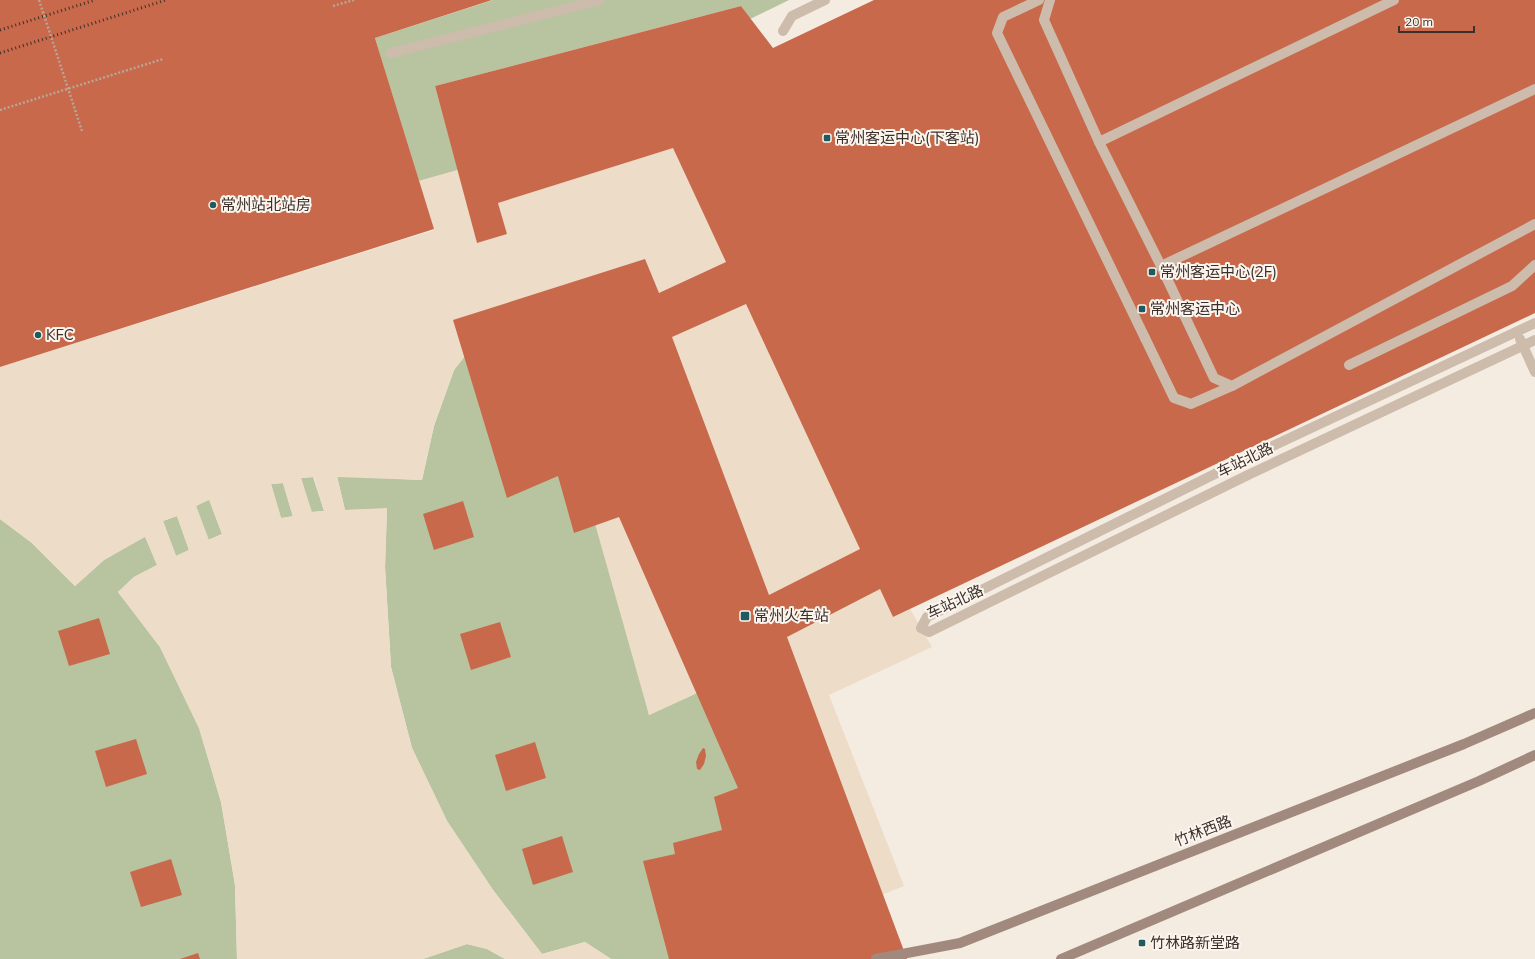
<svg xmlns="http://www.w3.org/2000/svg" width="1535" height="959" viewBox="0 0 1535 959" font-family="Mulish,'Noto Sans SC',sans-serif">
  <style>
    .green { fill: #b8c4a0 }
    .plaza { fill: #ecdcc8; fill-rule: evenodd }
    .building { fill: #c8694b; fill-rule: evenodd }
    .lines { fill: none; stroke-linecap: round; stroke-linejoin: round }
    .path { stroke: #b9a596; stroke-width: 2.5; stroke-dasharray: 2 2; stroke-linecap: butt }
    .lane { stroke: #cdbbac; stroke-width: 10 }
    .street { stroke: #cdbbac; stroke-width: 10 }
    .secondary { stroke: #a18a7d; stroke-width: 10 }
    .rail { stroke: #3b302b; stroke-width: 3; stroke-dasharray: 1 3; stroke-linecap: butt }
    .path-bridge { stroke: #b9a596; stroke-width: 2.5; stroke-dasharray: 2 2; stroke-linecap: butt }
    .lane-bridge { stroke: #cdbbac; stroke-width: 10 }
    .poi-dot { fill: #1f5a5e; stroke: #fbf5ee; stroke-width: 1.5 }
    .labels { text-anchor: middle; stroke-width: 4; stroke-linejoin: round; paint-order: stroke }
    .poi-label { font-size: 15px; fill: #3b302b; stroke: #fbf5ee; text-anchor: start }
    .street-label { font-size: 15px; fill: #3b302b; stroke: #fbf5ee }
  </style>
  <rect width="100%" height="100%" fill="#f4ebe1"/>
  <!-- green -->
  <g class="green">
    <polygon points="493,0 789,0 750,19 741,6 435,86 458,170 419,181 375,38"/>
    <polygon points="561,302 649,715 723,681 826,897 674,959 611,959 585,942 542,954 493,890 447,821 412,748 391,667 385,567 387,509 345,510 337,476 422,480 434,426 454,370 490,324"/>
    <polygon points="313,477 324,511 311,512 301,478"/>
    <polygon points="283,483 293,517 281,518 271,484"/>
    <polygon points="209,499 222,534 208,540 196,506"/>
    <polygon points="177,516 189,550 176,556 163,521"/>
    <polygon points="0,519 32,543 75,586 104,560 145,536 157,565 134,577 118,592 160,647 199,728 221,802 235,885 237,959 0,959"/>
    <polygon points="467,944 487,949 505,959 423,959"/>
  </g>
  <!-- plaza -->
  <path class="plaza" d="M673,148L893,617L910,609L932,647L829,695L904,886L719,959L799,908L723,681L649,715L588,499L490,324L454,370L434,426L422,480L337,477L345,510L387,508L385,567L391,667L412,748L447,821L493,890L542,954L585,942L611,959H505L487,949L467,944L423,959H237L235,885L221,802L199,728L160,647L118,592L134,577L157,565L145,537L104,560L75,586L32,543L0,519V367L434,230L419,181L458,170L477,243L507,234L498,203ZM314,477L324,511L312,512L301,478ZM283,483L293,516L281,518L271,484ZM209,500L222,534L209,540L196,506ZM177,516L189,550L176,556L163,521Z"/>
  <!-- building -->
  <g class="building">
    <polygon points="0,0 492,0 375,38 434,229 0,367"/>
    <path d="M874,0H1535V313L893,617L880,589L787,637L907,959H669L643,861L675,854L673,843L722,830L714,797L738,788L619,517L574,533L558,476L507,498L453,320L645,259L659,293L726,262L673,148L498,203L507,234L477,243L435,86L741,6L773,48ZM746,304L860,549L769,595L672,337Z"/>
    <polygon points="463,501 474,537 434,550 423,514"/>
    <polygon points="99,618 110,654 69,666 58,631"/>
    <polygon points="500,622 511,657 471,670 460,634"/>
    <polygon points="136,739 147,774 106,787 95,751"/>
    <polygon points="535,742 546,778 506,791 495,755"/>
    <polygon points="703,748 705,749 706,756 704,764 700,770 697,769 696,762 699,754"/>
    <polygon points="562,836 573,872 533,885 522,849"/>
    <polygon points="171,859 182,895 141,907 130,872"/>
    <polygon points="198,953 200,959 180,959"/>
  </g>
  <g class="lines">
    <!-- path -->
    <g class="path">
      <polyline points="333,6 354,0"/>
      <polyline points="0,110 163,59"/>
    </g>
    <!-- lane -->
    <g class="lane">
      <polyline points="783,31 792,16 825,0"/>
      <polyline points="391,53 600,0"/>
      <polyline points="1535,89 1161,266 1214,378 1232,386 1535,224"/>
      <polyline points="1145,338 1174,398 1191,404 1232,386"/>
      <polyline points="1349,365 1512,286 1535,265"/>
    </g>
    <!-- street -->
    <g class="street">
      <polyline points="1535,323 1243,460 927,617 921,628 929,632 1250,474 1535,340"/>
      <polyline points="1520,339 1535,372"/>
    </g>
    <!-- secondary -->
    <g class="secondary">
      <polyline points="876,959 960,943 1464,744 1535,713"/>
      <polyline points="1061,959 1479,781 1535,755"/>
    </g>
    <!-- rail -->
    <g class="rail">
      <polyline points="0,30 95,0"/>
      <polyline points="0,53 166,0"/>
    </g>
    <!-- path-bridge -->
    <polyline class="path-bridge" points="39,0 82,131"/>
    <!-- lane-bridge -->
    <g class="lane-bridge">
      <polyline points="1039,0 1003,17 997,33 1145,338"/>
      <polyline points="1050,0 1044,20 1099,142 1161,266"/>
      <polyline points="1099,142 1394,0"/>
    </g>
  </g>
  <!-- markers -->
  <g class="poi-dot">
    <rect x="823" y="134" width="8" height="8" rx="2"/>
    <circle cx="213" cy="205" r="4"/>
    <rect x="1148" y="268" width="8" height="8" rx="2"/>
    <rect x="1138" y="305" width="8" height="8" rx="2"/>
    <circle cx="38" cy="335" r="4"/>
    <rect x="740" y="611" width="10" height="10" rx="2"/>
    <rect x="1138" y="939" width="8" height="8" rx="2"/>
  </g>
  <g class="labels">
    <!-- poi labels -->
    <g class="poi-label">
      <text x="835" y="143">常州客运中心(下客站)</text>
      <text x="221" y="210">常州站北站房</text>
      <text x="1160" y="277">常州客运中心(2F)</text>
      <text x="1150" y="314">常州客运中心</text>
      <text x="46" y="340">KFC</text>
      <text x="754" y="621">常州火车站</text>
      <text x="1150" y="948">竹林路新堂路</text>
    </g>
    <!-- street labels -->
    <g class="street-label">
      <text transform="translate(1245 460) rotate(-26)" y="5">车站北路</text>
      <text transform="translate(955 602) rotate(-25)" y="5">车站北路</text>
      <text transform="translate(1203 831) rotate(-21)" y="5">竹林西路</text>
    </g>
  </g>
  <!-- scale -->
  <path d="M1399 26v6h75v-6" fill="none" stroke="#3b302b" stroke-width="2"/>
  <text x="1405" y="26" font-size="12" fill="#3b302b" stroke="#fbf5ee" stroke-width="3" paint-order="stroke">20 m</text>
</svg>
